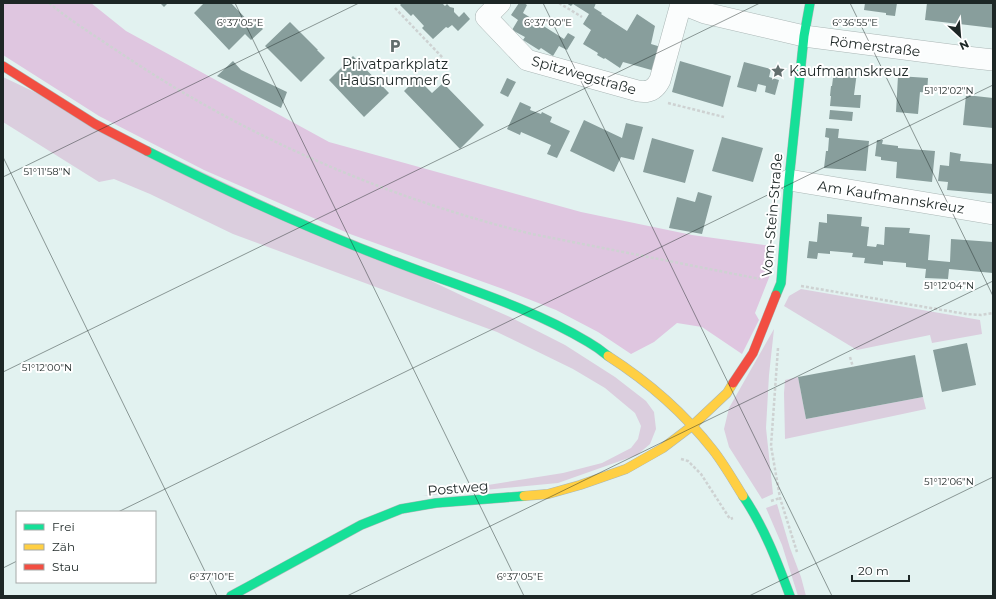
<svg xmlns="http://www.w3.org/2000/svg" width="996" height="599" viewBox="0 0 996 599" font-family="Montserrat,sans-serif">
  <style>
    .green { fill: #dbcede }
    .forest { fill: #dfc6e0 }
    .building { fill: #889e9c }
    .lines { fill: none; stroke-linecap: round; stroke-linejoin: round }
    .street-casing { stroke: #abb7b6; stroke-width: 22 }
    .fast-casing { stroke: #abb7b6; stroke-width: 10 }
    .slow-casing { stroke: #abb7b6; stroke-width: 10 }
    .jam-casing { stroke: #abb7b6; stroke-width: 10 }
    .path { stroke: #ced2d2; stroke-width: 2.5; stroke-dasharray: 3 2; stroke-linecap: butt }
    .street { stroke: #fbfdfd; stroke-width: 21 }
    .fast { stroke: #16e098; stroke-width: 9 }
    .slow { stroke: #ffcf43; stroke-width: 9 }
    .jam { stroke: #f24e42; stroke-width: 9 }
    .ticks { fill: none; stroke: #1d2726; stroke-width: 1; stroke-opacity: 0.45 }
    .labels { text-anchor: middle; stroke-width: 4; stroke-linejoin: round; paint-order: stroke }
    .street-label { font-size: 14px; fill: #1d2726; stroke: #fff }
    .poi-label { font-size: 14px; fill: #1d2726; stroke: #fff }
    .ticks-label { font-size: 10px; text-anchor: middle; fill: #1d2726; stroke: #fff; stroke-width: 4; stroke-linejoin: round; paint-order: stroke }
  </style>
  <rect width="100%" height="100%" fill="#e2f2f0"/>
  <!-- green -->
  <g class="green">
    <polygon points="3,77 467,298 510,317 565,345 615,377 646,401 654,412 656,429 650,444 637,455 558,483 422,496 469,488 563,473 602,463 631,448 638,439 641,426 635,413 605,388 573,369 497,332 233,234 150,194 114,179 99,182 3,122"/>
    <polygon points="801,289 980,320 982,334 932,343 930,335 857,350 784,306 789,296"/>
    <polygon points="774,329 769,375 766,428 773,494 762,499 729,447 724,429 729,408"/>
    <polygon points="798,377 806,419 923,397 926,409 785,439 784,393 785,380"/>
    <polygon points="777,504 790,548 801,577 806,596 798,596 782,545 766,508"/>
  </g>
  <!-- forest -->
  <polygon class="forest" points="3,3 91,3 126,31 329,142 581,212 692,235 772,246 770,275 755,313 759,320 742,354 702,327 677,323 654,342 631,354 598,332 556,310 503,289 350,234 204,170 99,116 3,55"/>
  <!-- building -->
  <g class="building">
    <polygon points="160,3 168,3 164,7"/>
    <polygon points="204,3 231,3 253,26 257,23 263,29 251,40 245,34 229,50 194,13"/>
    <polygon points="402,3 442,3 445,6 447,4 450,7 454,8 454,12 459,17 464,12 470,19 458,31 452,25 448,28 446,27 433,39 422,28 424,26 413,14 411,16 400,5"/>
    <polygon points="519,3 524,3 527,5 523,13 564,39 568,33 575,37 567,50 559,46 553,56 541,48 539,50 523,40 525,37 512,30 518,20 511,15"/>
    <polygon points="566,3 596,3 594,8 602,13 601,14 627,31 637,14 655,26 651,44 661,47 655,71 623,62 620,68 605,58 604,59 597,55 598,53 583,44 591,30 583,24 589,14 573,4 571,6"/>
    <polygon points="865,3 897,3 895,16 886,15 886,13 864,10"/>
    <polygon points="927,3 993,3 993,28 925,20"/>
    <polygon points="290,22 318,50 317,50 325,58 301,82 265,46"/>
    <polygon points="353,56 389,93 364,117 329,80"/>
    <polygon points="233,61 241,70 287,92 281,108 217,76"/>
    <polygon points="680,61 731,76 723,107 672,92"/>
    <polygon points="744,62 771,69 769,77 779,80 775,95 765,92 766,86 758,84 756,92 737,87"/>
    <polygon points="834,70 857,72 854,95 861,95 860,108 830,106 831,96 830,96 831,86 832,86"/>
    <polygon points="898,76 928,78 927,93 920,92 918,114 896,112"/>
    <polygon points="417,78 432,93 443,83 484,125 460,149 404,91"/>
    <polygon points="507,78 516,82 508,97 500,93"/>
    <polygon points="966,95 993,98 993,128 963,125"/>
    <polygon points="520,102 531,107 530,110 541,114 542,112 552,117 550,122 570,131 557,158 547,154 551,145 521,132 520,135 507,129"/>
    <polygon points="830,110 853,112 852,121 829,119"/>
    <polygon points="584,120 622,138 626,123 643,127 634,160 621,157 614,172 570,151"/>
    <polygon points="826,128 839,129 838,138 869,141 866,171 824,168 826,151 828,151 829,138 825,137"/>
    <polygon points="722,137 763,148 753,182 712,171"/>
    <polygon points="652,138 694,150 685,183 643,172"/>
    <polygon points="877,140 883,140 882,144 898,146 898,148 935,151 932,182 896,178 897,162 881,160 881,157 875,156"/>
    <polygon points="950,152 961,154 960,161 993,164 993,194 947,190 948,182 938,181 940,165 949,166"/>
    <polygon points="698,192 712,196 702,234 669,228 677,197 695,202"/>
    <polygon points="827,214 862,217 861,226 869,227 867,246 876,247 877,244 884,245 885,227 910,228 909,233 930,235 928,260 950,262 951,239 993,242 993,273 949,269 948,279 925,278 926,269 906,267 906,263 883,261 883,265 864,263 865,258 852,257 853,253 830,251 830,254 818,253 817,259 807,258 809,241 817,242 819,222 827,223"/>
    <polygon points="967,343 976,385 942,392 933,350"/>
    <polygon points="915,355 923,397 806,419 798,377"/>
  </g>
  <g class="lines">
    <defs>
      <g id="street">
        <path d="M500,3L486,17L527,60L638,91C648,93 655,90 660,80L681,4"/>
        <polyline points="680,3 705,13 804,36 966,57 993,60"/>
        <polyline points="789,180 993,214"/>
      </g>
      <g id="fast">
        <path d="M147,151C228,192 311,230 396,262C460,287 528,306 588,342C595,346 602,351 608,356"/>
        <polyline points="776,295 781,283 789,180 804,36 810,3"/>
        <path d="M743,496C764,527 777,561 790,596"/>
        <polyline points="231,596 361,525 401,509 436,503 524,496"/>
      </g>
      <g id="slow">
        <path d="M608,356C647,381 684,413 713,450C724,464 733,480 743,496"/>
        <polyline points="524,496 548,494 580,485 626,469 663,448 692,426 727,393 733,383"/>
      </g>
      <g id="jam">
        <polyline points="3,66 95,124 147,151"/>
        <polyline points="733,383 753,353 776,295"/>
      </g>
    </defs>
    <!-- street casing -->
    <use href="#street" class="street-casing"/>
    <!-- fast casing -->
    <use href="#fast" class="fast-casing"/>
    <!-- slow casing -->
    <use href="#slow" class="slow-casing"/>
    <!-- jam casing -->
    <use href="#jam" class="jam-casing"/>
    <!-- path -->
    <g class="path">
      <path d="M49,3C71,21 95,36 119,52C243,136 386,198 532,234L760,279"/>
      <polyline points="559,3 582,17"/>
      <polyline points="395,8 443,58"/>
      <polyline points="668,103 724,117"/>
      <polyline points="801,286 966,314 981,315 993,313"/>
      <polyline points="778,348 771,446 780,498 797,552"/>
      <polyline points="850,357 853,367"/>
      <polyline points="681,459 688,461 701,474 730,519 733,518"/>
      <polyline points="771,501 780,498"/>
    </g>
    <!-- street -->
    <use href="#street" class="street"/>
    <!-- fast -->
    <use href="#fast" class="fast"/>
    <!-- slow -->
    <use href="#slow" class="slow"/>
    <!-- jam -->
    <use href="#jam" class="jam"/>
  </g>
  <!-- ticks -->
  <path class="ticks" d="M235,3L524,596M543,3L832,596M850,3L993,296M3,157L217,596M3,177L359,3M3,372L760,3M118,512L993,85M3,568L17,561M347,596L993,281M749,596L993,477"/>
  <!-- icons -->
  <defs>
    <symbol id="parking-bare" viewBox="-9 -9 18 18"><path d="M-3.5-5.5H1a3.5 3.5 0 0 1 0 7H-1V5.5H-3.5ZM-1-3.4V-.6H.8a1.4 1.4 0 0 0 0-2.8Z" fill="#626e6d" stroke="#fff" stroke-width="2.5" paint-order="stroke"/></symbol>
    <symbol id="sight-bare" viewBox="-9 -9 18 18"><path d="M0-6L1.8-2.2L6-1.7L2.9 1.2L3.7 5.4L0 3.3L-3.7 5.4L-2.9 1.2L-6-1.7L-1.8-2.2Z" fill="#626e6d" stroke="#fff" stroke-width="2.5" paint-order="stroke"/></symbol>
  </defs>
  <g fill-rule="evenodd">
    <use href="#parking-bare" x="385" y="36" width="20" height="20"/>
    <use href="#sight-bare" x="768" y="61" width="20" height="20"/>
  </g>
  <g class="labels">
    <!-- street labels -->
    <g class="street-label">
      <text transform="translate(875 46) rotate(7)" y="5">Römerstraße</text>
      <text transform="translate(584 75) rotate(16)" y="5">Spitzwegstraße</text>
      <text transform="translate(891 197) rotate(9)" y="5">Am Kaufmannskreuz</text>
      <text transform="translate(772 215) rotate(-85)" y="5">Vom-Stein-Straße</text>
      <text transform="translate(458 488) rotate(-5)" y="5">Postweg</text>
    </g>
    <!-- poi labels -->
    <g class="poi-label">
      <text x="395" y="69">Privatparkplatz<tspan x="395" dy="16">Hausnummer 6</tspan></text>
      <text x="789" y="76" text-anchor="start">Kaufmannskreuz</text>
    </g>
  </g>
  <g class="ticks-label">
    <text x="240" y="26">6°37'05"E</text>
    <text x="548" y="26">6°37'00"E</text>
    <text x="855" y="26">6°36'55"E</text>
    <text x="949" y="94">51°12'02"N</text>
    <text x="47" y="175">51°11'58"N</text>
    <text x="949" y="289">51°12'04"N</text>
    <text x="47" y="371">51°12'00"N</text>
    <text x="949" y="485">51°12'06"N</text>
    <text x="212" y="580">6°37'10"E</text>
    <text x="520" y="580">6°37'05"E</text>
  </g>
  <!-- border -->
  <rect width="996" height="599" fill="none" stroke="#1d2726" stroke-width="8"/>
  <!-- legend -->
  <rect x="16" y="511" width="140" height="72" fill="#ffffff" stroke="#a5a9a8"/>
  <rect x="24" y="524" width="20" height="6" fill="#16e098" stroke="#a5a9a8"/>
  <text x="52" y="531" font-size="12" fill="#1d2726">Frei</text>
  <rect x="24" y="544" width="20" height="6" fill="#ffcf43" stroke="#a5a9a8"/>
  <text x="52" y="551" font-size="12" fill="#1d2726">Zäh</text>
  <rect x="24" y="564" width="20" height="6" fill="#f24e42" stroke="#a5a9a8"/>
  <text x="52" y="571" font-size="12" fill="#1d2726">Stau</text>
  <!-- north arrow -->
  <g transform="translate(960 36) rotate(154)" stroke="#ffffff" stroke-width="3" paint-order="stroke">
  <path d="M0-3L7 15L0 10L-7 15Z" fill="#1d2726"/>
  <text y="-6" font-size="11" font-weight="bold" text-anchor="middle" fill="#1d2726">N</text>
  </g>
  <!-- scale -->
  <path d="M852 575v6h57v-6" fill="none" stroke="#1d2726" stroke-width="2"/>
  <text x="858" y="575" font-size="12" fill="#1d2726" stroke="#ffffff" stroke-width="3" paint-order="stroke">20 m</text>
</svg>
